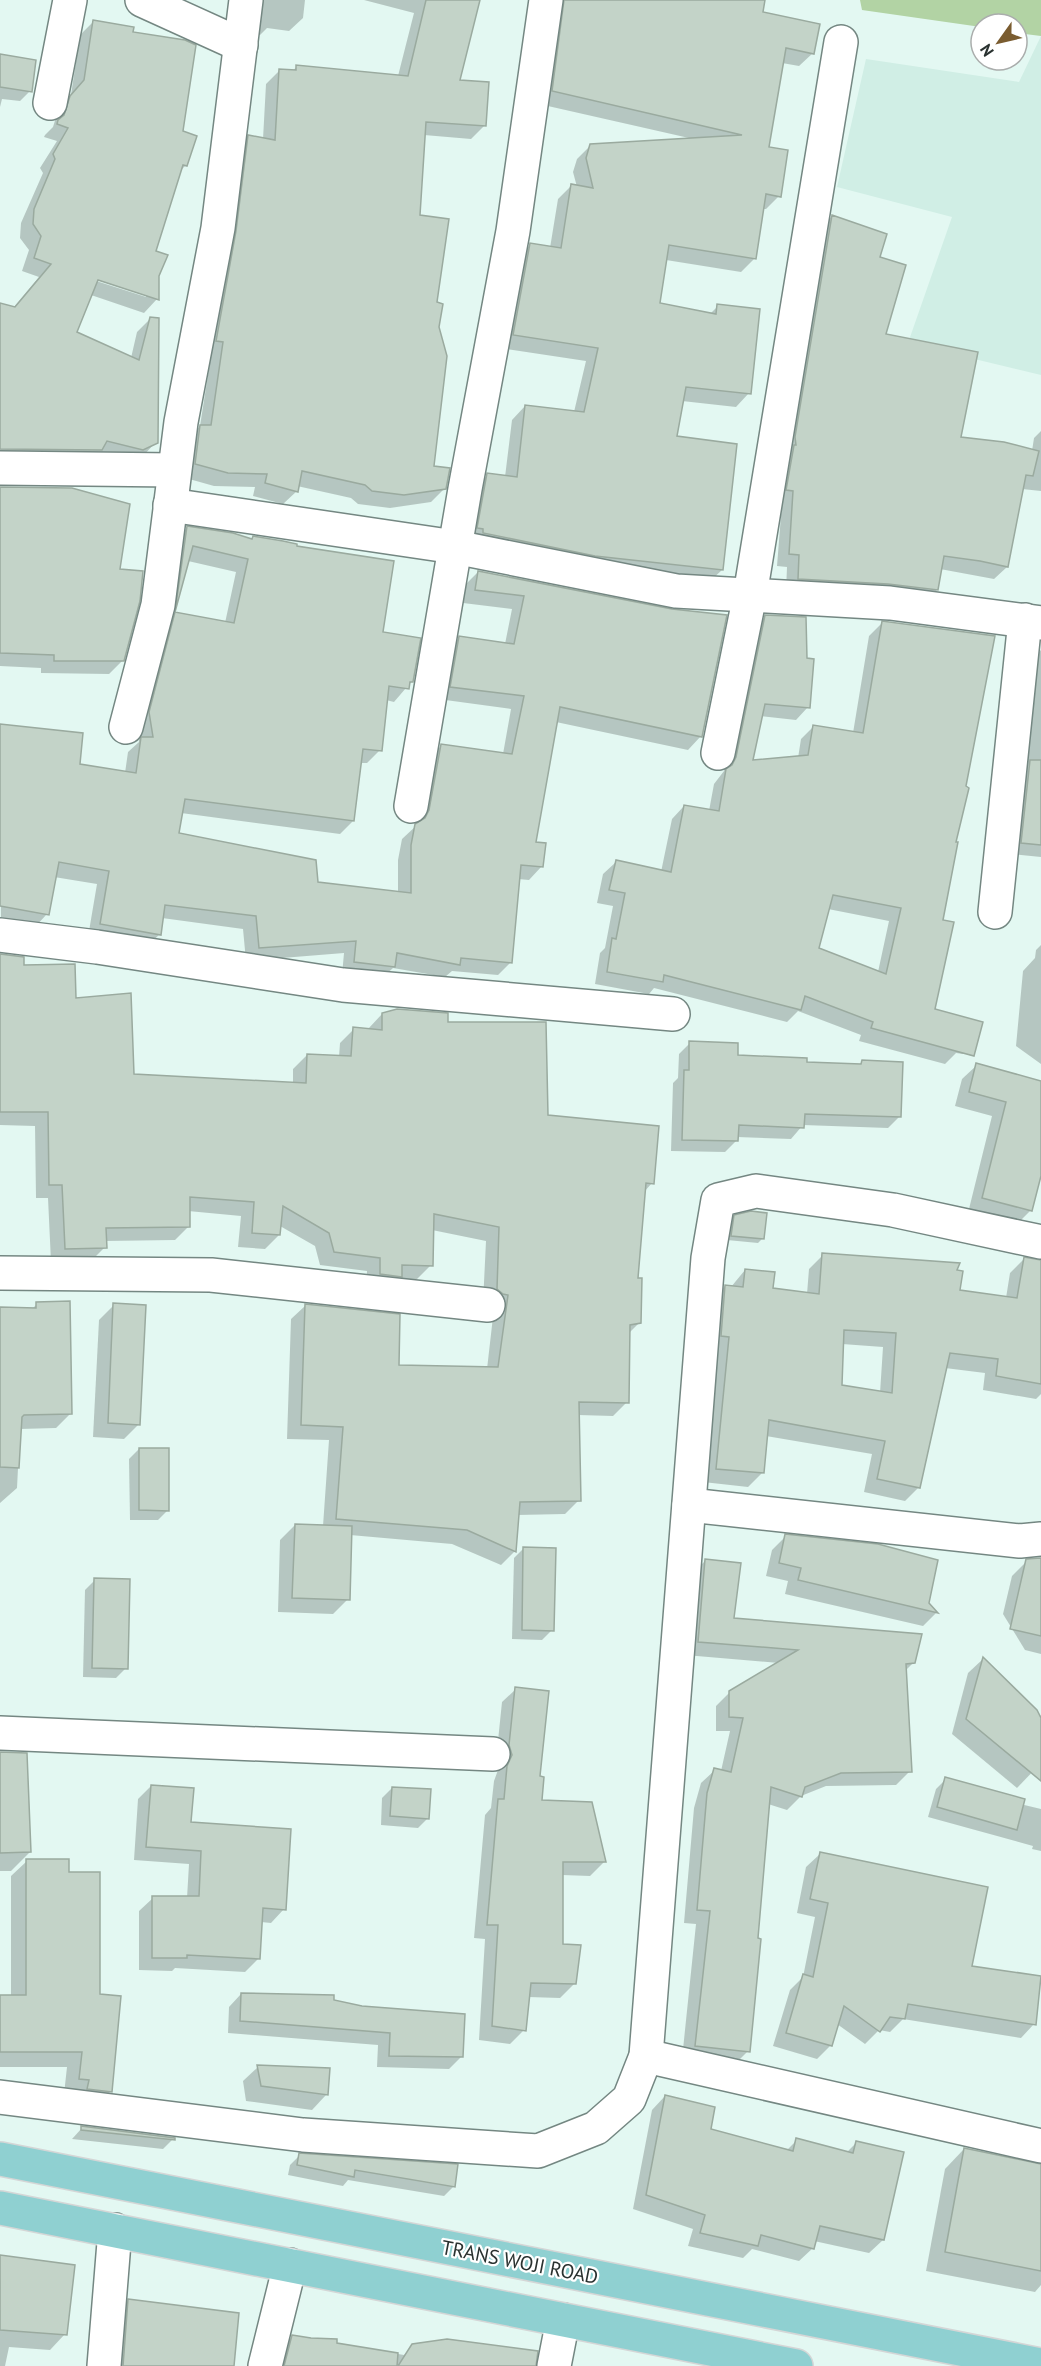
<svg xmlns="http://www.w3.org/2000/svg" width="1041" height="2366" viewBox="0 0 1041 2366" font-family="'PT Sans',sans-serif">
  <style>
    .built { fill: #d0eee5 }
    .green { fill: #b2d3a4 }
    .shadow { fill: #0003; fill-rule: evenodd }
    .building { fill: #c3d3c8; stroke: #9aaa9f; stroke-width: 1.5; fill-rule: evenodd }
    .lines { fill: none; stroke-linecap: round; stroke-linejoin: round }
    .minor-casing { stroke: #748782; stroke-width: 36 }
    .major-casing { stroke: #d4d6d6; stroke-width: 36 }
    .minor { stroke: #fff; stroke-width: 33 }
    .major { stroke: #8fd0d1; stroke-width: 33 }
    .labels { text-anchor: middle; stroke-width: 4.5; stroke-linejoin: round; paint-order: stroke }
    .street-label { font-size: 20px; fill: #2a3230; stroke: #fff }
  </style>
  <rect width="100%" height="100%" fill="#e3f8f2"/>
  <!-- built -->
  <polygon class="built" points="1041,36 1041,375 908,343 952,217 837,187 866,59 1019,82"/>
  <!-- green -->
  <polygon class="green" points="860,0 1041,0 1041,36 1017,33 1017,24 981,24 981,27 862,10"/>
  <!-- shadow -->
  <g class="shadow">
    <polygon points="245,0 305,0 303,18 289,31 267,28 260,35 250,33"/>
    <polygon points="478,0 458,81 485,125 471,139 424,135 418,216 438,327 432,467 445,488 431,502 390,508 358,504 351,498 297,486 297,491 283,504 253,496 255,487 214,486 182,477 187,440 200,426 211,356 203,354 235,150 249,137 263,139 266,84 279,71 292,72 297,66 398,76 414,13 364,0"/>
    <polygon points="545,0 763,0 761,13 813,53 799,66 782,63 767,148 779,196 766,209 762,209 755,258 741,272 666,260 659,305 710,314 718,306 749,393 736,407 682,401 676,438 722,570 708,583 470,546 474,488 488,475 505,477 512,420 525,406 574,412 586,361 500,348 517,258 530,245 550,248 558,199 571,186 577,187 573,172 577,159 591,145 689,138 539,104"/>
    <path d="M93,22L132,33L181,132L186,165L179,172L154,251L157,299L144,313L91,295L75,333L131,358L137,332L151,318L156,442L143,456L0,462V305L13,308L39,277L22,271L29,250L20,238L21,223L43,173L40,168L57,141L44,137L45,135L53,127L58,111L71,95L80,35ZM91,276L146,294V297L90,279Z"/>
    <polygon points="0,56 30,91 20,101 2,99 0,107"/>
    <polygon points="832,216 878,258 885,335 959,439 1032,451 1034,438 1041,431 1041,491 1022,489 1007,567 994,579 940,569 937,590 924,602 786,591 787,567 777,566 782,503 820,229"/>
    <polygon points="0,488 118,570 123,660 109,674 41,673 41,668 0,666"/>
    <polygon points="187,528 233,535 382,633 412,681 394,702 386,700 380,750 367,763 360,763 353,821 340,834 181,813 177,834 317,883 398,893 398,860 402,839 417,825 428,759 441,746 503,754 511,709 438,699 446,651 459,638 505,644 512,609 463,603 465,585 478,572 672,611 701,736 688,750 556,722 534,843 542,866 529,880 518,879 511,962 498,975 452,971 445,977 393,968 381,979 342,975 344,953 246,961 243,929 162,918 160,934 146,947 88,937 97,884 54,877 47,914 34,928 1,921 0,726 79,766 125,773 128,752 139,742 137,727 163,627 176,614 225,623 236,572 188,561 174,611 163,622 174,541"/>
    <path d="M766,616L808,707L796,720L760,716L751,762L798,758L801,739L813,727L853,733L869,636L882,623L954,843L941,921L933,1010L976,1041L963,1054L956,1053L945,1064L859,1041L861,1035L798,1011L787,1022L654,988L649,994L595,984L600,953L605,948L613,906L597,903L603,874L616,862L661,872L672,819L684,806L709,811L714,784L724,771L753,629ZM828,909L889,921L878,972L817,949Z"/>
    <polygon points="1041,650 1041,857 1010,854 1029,662"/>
    <polygon points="1041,945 1041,1064 1016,1046 1023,971 1035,958 1036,950"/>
    <polygon points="0,957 22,967 75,1000 132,1075 293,1084 293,1069 307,1055 339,1057 340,1043 354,1029 368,1029 382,1014 447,1024 546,1116 652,1183 644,1192 637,1280 640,1322 628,1334 627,1402 613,1416 578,1415 579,1500 565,1514 517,1515 514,1552 501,1565 452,1544 350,1535 348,1599 333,1614 278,1612 280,1540 295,1525 323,1526 329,1440 287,1439 291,1319 305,1306 397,1366 487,1369 494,1308 483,1303 486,1241 432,1230 431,1265 417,1279 397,1279 366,1288 367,1271 320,1265 315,1246 280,1226 279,1235 265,1249 238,1247 241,1216 188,1211 189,1226 175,1240 105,1241 105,1247 91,1261 51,1262 48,1198 36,1198 35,1126 0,1125"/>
    <polygon points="690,1043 736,1056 805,1063 859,1065 863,1062 900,1116 888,1128 803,1125 791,1139 737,1137 737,1140 725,1152 671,1151 673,1083 678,1078 679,1054"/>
    <polygon points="977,1065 1041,1083 1041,1169 1031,1210 1016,1225 968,1213 992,1116 955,1106 962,1079"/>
    <polygon points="735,1217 763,1238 758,1243 727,1240 730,1222"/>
    <path d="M823,1255L956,1271L959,1291L1006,1298L1010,1273L1024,1259L1041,1262V1394L1036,1399L983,1390L985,1373L945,1368L919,1487L905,1501L864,1492L872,1454L766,1436L762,1473L748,1487L703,1482L711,1300L725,1286L731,1287L745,1270L771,1290L807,1294L809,1269ZM842,1344L883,1347L880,1393L840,1386Z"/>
    <polygon points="37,1304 71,1413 56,1428 20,1429 17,1488 0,1503 0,1308 31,1310"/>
    <polygon points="114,1305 139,1424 124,1439 93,1437 99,1320"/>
    <polygon points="139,1449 168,1510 158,1520 130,1520 129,1459"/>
    <polygon points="786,1536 927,1604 936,1613 923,1626 785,1594 788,1581 766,1576 772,1550"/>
    <polygon points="524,1548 552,1630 542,1640 512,1639 514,1558"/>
    <polygon points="1041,1559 1041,1654 1025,1650 1003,1614 1012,1576 1027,1561"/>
    <polygon points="706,1560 733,1619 914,1662 905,1671 910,1771 896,1785 826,1786 801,1796 787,1810 768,1804 748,2051 734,2065 682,2059 696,1924 684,1923 694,1808 701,1783 715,1770 721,1771 730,1731 716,1731 716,1706 730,1692 779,1663 685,1655 692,1574"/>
    <polygon points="95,1580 126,1668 116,1678 83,1677 85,1590"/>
    <polygon points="983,1659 1041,1716 1041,1763 1017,1788 952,1734 968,1673"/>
    <polygon points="516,1689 539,1778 540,1802 604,1862 590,1876 562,1875 562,1945 574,1984 560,1998 528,1997 524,2030 510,2044 479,2040 485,1939 474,1938 485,1815 491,1808 494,1781 498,1770 496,1760 502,1702"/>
    <polygon points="0,1753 30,1852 11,1871 0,1871"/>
    <polygon points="946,1779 1008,1801 1041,1809 1041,1851 1032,1849 1033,1846 928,1817 936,1789"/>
    <polygon points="151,1786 284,1909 271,1923 261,1922 258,1959 245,1972 175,1968 172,1971 139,1970 139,1911 153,1898 187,1898 189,1864 134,1860 138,1799"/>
    <polygon points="392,1788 428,1818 418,1828 381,1825 382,1798"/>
    <polygon points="820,1854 970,1967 1041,1978 1034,2024 1021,2038 903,2019 890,2032 879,2030 865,2044 837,2024 830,2046 817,2059 773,2046 790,1990 803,1977 815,1917 797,1913 806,1867"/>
    <polygon points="27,1861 67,1874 99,1995 111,2091 95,2107 64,2094 67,2067 0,2067 0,1996 11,1996 11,1876"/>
    <polygon points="241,1994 332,2001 461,2057 449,2069 377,2067 378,2045 228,2033 229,2007"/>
    <polygon points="258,2067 326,2095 312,2110 246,2101 243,2081"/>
    <polygon points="665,2096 709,2130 786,2151 797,2140 846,2153 857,2142 883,2240 869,2253 814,2241 813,2248 799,2261 752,2249 743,2258 688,2246 693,2229 633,2209 652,2110"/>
    <polygon points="82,2128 173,2139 163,2149 72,2139"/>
    <polygon points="964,2149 1041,2165 1041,2285 1035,2292 926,2271 945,2169"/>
    <polygon points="300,2155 454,2186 444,2196 348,2180 343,2186 288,2175 290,2165"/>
    <polygon points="0,2257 65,2334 50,2350 9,2347 5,2366 0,2366"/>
    <polygon points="129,2301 232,2366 109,2366 113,2317"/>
    <polygon points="293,2336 404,2355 413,2346 496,2366 274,2366 277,2352"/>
  </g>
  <!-- building -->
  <g class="building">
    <polygon points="426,0 480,0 460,80 489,82 486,126 426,122 420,215 449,219 437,302 443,304 439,327 447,356 434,466 450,468 446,489 404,495 372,491 365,485 302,471 298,492 265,483 267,474 228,473 195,464 200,425 211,425 223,342 216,341 236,231 248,135 275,140 279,69 296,70 296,65 408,76"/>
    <polygon points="564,0 765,0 763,12 820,24 814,54 786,48 769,147 788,150 781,197 766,194 756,259 669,245 660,303 716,314 717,304 760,309 751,394 686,387 677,436 737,444 723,570 595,556 483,533 483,529 477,528 487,473 517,477 525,405 584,412 598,348 513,335 530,243 561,248 571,184 593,188 586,158 590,144 742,135 552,91"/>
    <polygon points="93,20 134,27 133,32 185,40 196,45 183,131 197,136 187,166 183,165 156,251 168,255 159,276 159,300 98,280 77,332 139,360 150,317 159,318 158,443 143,450 107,441 102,450 0,449 0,303 15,307 51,264 34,258 41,236 33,224 34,209 55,159 53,154 68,128 57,124 58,120 64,115 70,96 84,80"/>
    <polygon points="0,54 36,60 32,92 0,87"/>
    <polygon points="832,215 887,234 880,257 906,265 886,334 978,352 961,437 1004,442 1039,451 1033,476 1026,475 1008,567 980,561 944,556 938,590 888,584 798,579 799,555 789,554 793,491 786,490 794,445 796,445 795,437"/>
    <polygon points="0,487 72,488 130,504 120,569 143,571 140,601 124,661 54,661 54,655 0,653"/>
    <polygon points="187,526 233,533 252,539 253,536 283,541 297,544 297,546 394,561 383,632 421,638 413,682 410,682 409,689 389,686 382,751 363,749 354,821 185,799 179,833 316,860 318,882 411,893 411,845 415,824 425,818 429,810 441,744 512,754 524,696 450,687 459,636 514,644 524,596 475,590 478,571 672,609 727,615 702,737 560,707 536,842 546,843 543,867 521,865 512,963 461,958 460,965 397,953 395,967 354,962 356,941 259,948 256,916 165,905 161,935 100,924 109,871 59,862 49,915 0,906 0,724 83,733 80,764 136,773 141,737 153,737 149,712 175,612 234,623 248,559 193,546 175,612"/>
    <path d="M765,615L806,617L807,658L814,659L810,708L765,704L753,760L808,755L813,725L863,733L882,621L995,636L966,786L969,788L956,842H958L943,920L954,922L935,1009L983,1022L974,1056L871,1028L873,1022L805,996L801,1010L664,975L663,982L607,972L612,938L616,939L625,893L609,890L616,860L671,872L684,805L719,811L726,769L732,765L736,757ZM833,895L901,908L886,974L819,948Z"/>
    <polygon points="1030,760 1041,760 1041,845 1021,843"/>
    <polygon points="0,954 24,957 24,965 75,964 76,998 131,993 134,1074 306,1083 307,1054 351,1056 353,1027 382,1030 382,1013 397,1009 448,1013 448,1022 546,1022 548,1115 659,1126 654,1184 646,1183 638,1278 642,1278 641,1323 630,1325 629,1403 579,1402 581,1501 520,1502 516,1552 467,1530 336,1519 343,1427 301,1425 305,1304 400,1314 399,1365 498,1367 508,1295 503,1294 497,1289 499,1227 434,1214 433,1266 402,1265 402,1277 380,1274 380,1258 334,1252 329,1233 283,1206 280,1235 252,1233 254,1202 190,1197 190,1227 106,1228 107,1248 65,1249 62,1185 49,1185 48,1112 0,1112"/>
    <polygon points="689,1041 738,1043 738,1055 807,1058 807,1062 861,1064 862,1060 903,1062 901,1117 805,1114 804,1128 739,1125 738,1141 682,1140 684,1070 689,1070"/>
    <polygon points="976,1063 1041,1081 1041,1176 1032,1211 982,1198 1006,1102 969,1092"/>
    <polygon points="751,1211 767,1213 764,1239 731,1236 734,1215"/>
    <path d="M822,1253L960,1263L957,1270L963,1271L960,1290L1017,1298L1024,1257L1041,1260V1384L996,1376L998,1359L950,1353L920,1488L877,1479L885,1441L769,1420L764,1473L716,1469L729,1337L721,1336L725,1285L743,1287L745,1269L775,1272L773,1288L819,1294ZM844,1330L896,1333L892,1393L842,1385Z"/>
    <polygon points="70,1301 72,1414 24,1415 22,1417 19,1468 0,1467 0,1307 36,1308 36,1302"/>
    <polygon points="113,1303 146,1305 140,1425 108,1423"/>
    <polygon points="139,1448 169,1448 169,1511 139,1510"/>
    <polygon points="295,1524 352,1526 350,1600 292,1598"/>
    <polygon points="785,1534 878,1544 938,1560 929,1603 938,1613 798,1580 801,1568 779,1563"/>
    <polygon points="523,1547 556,1548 554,1631 522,1630"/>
    <polygon points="1041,1558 1041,1636 1010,1629 1026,1559"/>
    <polygon points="705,1559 741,1563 734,1618 922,1634 915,1663 906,1664 912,1772 841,1773 805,1787 802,1797 771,1787 758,1938 761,1939 750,2052 695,2046 710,1911 697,1910 707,1793 714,1768 731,1772 743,1718 729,1717 729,1691 798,1650 698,1642"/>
    <polygon points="94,1578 130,1579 128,1669 92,1668"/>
    <polygon points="983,1657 1037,1710 1041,1718 1041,1781 966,1719"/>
    <polygon points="515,1687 549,1691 540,1776 544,1777 542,1800 592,1802 606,1862 563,1862 563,1944 581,1945 576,1984 531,1983 526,2031 492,2026 498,1925 487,1925 498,1799 504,1799 507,1766 512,1755 509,1745"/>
    <polygon points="0,1752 27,1753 31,1852 0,1853"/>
    <polygon points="945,1777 1025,1799 1017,1830 937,1807"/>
    <polygon points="151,1785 194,1788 191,1822 291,1829 286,1910 263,1908 260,1959 187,1955 187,1958 152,1958 152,1896 199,1896 201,1851 146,1847"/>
    <polygon points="392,1787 431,1789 429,1819 390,1816"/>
    <polygon points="820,1852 988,1887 972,1966 1041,1976 1036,2025 908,2004 905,2019 890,2017 880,2032 844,2006 832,2046 786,2033 803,1974 813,1977 828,1903 810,1899"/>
    <polygon points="26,1859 69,1859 69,1872 100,1872 100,1994 121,1996 112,2092 87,2089 89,2080 79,2079 82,2052 0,2052 0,1995 26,1995"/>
    <polygon points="241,1993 334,1995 334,2000 362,2006 465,2014 463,2057 389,2056 390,2033 240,2021"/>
    <polygon points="257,2065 330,2068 328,2095 261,2086"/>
    <polygon points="665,2095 715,2107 711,2129 793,2151 796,2138 853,2153 856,2141 904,2152 884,2240 820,2226 814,2249 761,2235 758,2246 700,2233 705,2215 646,2195"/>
    <polygon points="81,2126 175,2138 175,2140 81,2130"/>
    <polygon points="964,2148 1041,2164 1041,2271 945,2252"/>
    <polygon points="299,2153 458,2164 455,2187 355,2170 354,2177 297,2165"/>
    <polygon points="0,2255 75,2265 67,2335 0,2330"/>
    <polygon points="128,2299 239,2313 234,2366 123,2366"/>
    <polygon points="292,2335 311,2338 337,2339 337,2343 398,2353 397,2366 284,2366"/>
    <polygon points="447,2339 538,2351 536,2366 398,2366 412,2344"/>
  </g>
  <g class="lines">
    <defs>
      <g id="minor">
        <polyline points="142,0 241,45"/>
        <polyline points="50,103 70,0"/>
        <polyline points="0,468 174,470"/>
        <polyline points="170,505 455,547 676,591 890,603 1041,623"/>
        <polyline points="126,727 158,605 181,422 218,228 246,0"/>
        <polyline points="718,753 750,595 841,42"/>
        <polyline points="411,806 465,489 513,231 546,0"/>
        <polyline points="995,912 1025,620"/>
        <polyline points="0,935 97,947 343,985 673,1014"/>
        <polyline points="0,1273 211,1275 488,1305"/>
        <polyline points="689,1505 1020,1541 1041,1539"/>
        <polyline points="0,1733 493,1754"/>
        <polyline points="646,2056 1041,2146"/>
        <polyline points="0,2097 303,2135 538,2151 596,2128 629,2099 646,2056 708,1258 718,1200 756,1191 893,1210 1041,1242"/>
        <polyline points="104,2366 115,2230"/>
        <polyline points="265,2366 290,2265"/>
        <polyline points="554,2366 563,2320"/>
      </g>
      <g id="major">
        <polyline points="0,2159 1041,2365"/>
        <polyline points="0,2208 796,2366"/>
      </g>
    </defs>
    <!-- minor casing -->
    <use href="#minor" class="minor-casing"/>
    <!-- major casing -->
    <use href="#major" class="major-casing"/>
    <!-- minor -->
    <use href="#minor" class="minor"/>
    <!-- major -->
    <use href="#major" class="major"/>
  </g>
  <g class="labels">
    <!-- street labels -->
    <g class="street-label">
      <text transform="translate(520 2262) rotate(11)" y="7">TRANS WOJI ROAD</text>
    </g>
  </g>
  <!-- north arrow -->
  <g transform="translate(999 42) rotate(236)"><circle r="28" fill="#ffffff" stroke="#aaadac" stroke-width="1.5"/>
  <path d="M0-4.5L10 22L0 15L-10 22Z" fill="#7a5c30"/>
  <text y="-9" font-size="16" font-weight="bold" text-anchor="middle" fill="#2a3230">N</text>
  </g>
</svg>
